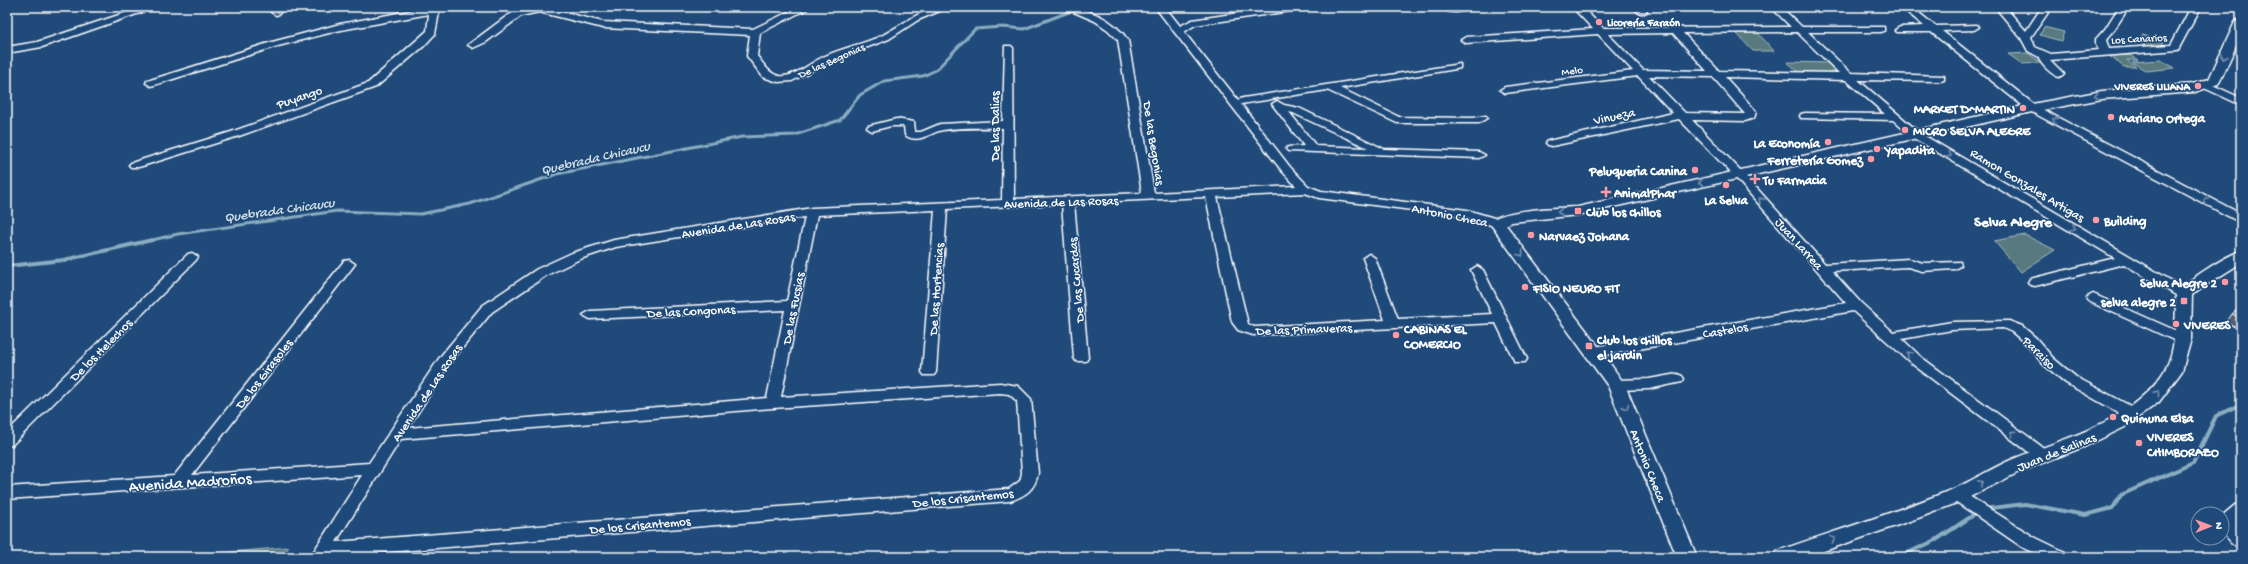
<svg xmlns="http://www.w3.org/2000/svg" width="2248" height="564" viewBox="0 0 2248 564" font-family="'Gochi Hand',sans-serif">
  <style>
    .green { fill: #587a7f; stroke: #acbcbf }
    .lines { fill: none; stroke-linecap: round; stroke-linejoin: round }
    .stream-far1 { stroke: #8badc1; stroke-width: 3 }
    .stream { stroke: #8badc1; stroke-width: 4 }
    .minor-casing { stroke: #fff; stroke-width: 3 }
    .tertiary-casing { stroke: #fff; stroke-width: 3 }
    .minor { fill: #1f4a7a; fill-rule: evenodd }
    .tertiary { fill: #1f4a7a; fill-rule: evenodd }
    .wall { fill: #565f72; stroke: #fff }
    .building { fill: #646e85; stroke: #fff }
    .oneway { stroke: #7992af }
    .poi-dot { fill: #ff9aa2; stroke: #1f4a7a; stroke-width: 1.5 }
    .labels { text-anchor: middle; stroke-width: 3; stroke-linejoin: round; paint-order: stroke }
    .far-poi-label { font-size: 11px; font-weight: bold; fill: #fff; stroke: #1f4a7a; text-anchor: start }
    .far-street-label { font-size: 11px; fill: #fff; stroke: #1f4a7a }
    .street-label { font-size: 13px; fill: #fff; stroke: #1f4a7a }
    .poi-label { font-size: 13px; font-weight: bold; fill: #fff; stroke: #1f4a7a; text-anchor: start }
    .water-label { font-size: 14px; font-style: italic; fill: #cfdde5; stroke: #1f4a7a }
    .quarter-label { font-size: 15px; font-weight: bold; fill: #fff; stroke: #1f4a7a }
    .near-street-label { font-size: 16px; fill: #fff; stroke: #1f4a7a }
  </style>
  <rect width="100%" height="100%" fill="#1f4a7a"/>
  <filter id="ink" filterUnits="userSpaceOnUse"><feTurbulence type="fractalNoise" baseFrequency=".025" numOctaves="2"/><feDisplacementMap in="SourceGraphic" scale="8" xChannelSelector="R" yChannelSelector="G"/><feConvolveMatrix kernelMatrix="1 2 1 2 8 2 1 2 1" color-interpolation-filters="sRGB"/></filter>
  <g filter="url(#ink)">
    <!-- green -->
    <g class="green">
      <polygon points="2044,27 2064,32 2061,41 2040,35"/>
      <polygon points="1757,32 1774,51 1753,51 1736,33"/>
      <polygon points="2143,35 2164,42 2161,46 2146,46 2138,41"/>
      <polygon points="2028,53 2041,63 2022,64 2008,54"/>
      <polygon points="2131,55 2138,60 2127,60 2136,67 2124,67 2109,56"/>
      <polygon points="2161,60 2175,68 2146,71 2132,62"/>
      <polygon points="1787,62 1829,63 1837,73 1799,72"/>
      <polygon points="2025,235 2055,250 2021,272 1994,241"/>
      <polygon points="289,547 282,557 172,557"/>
    </g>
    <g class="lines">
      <!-- stream-far1 -->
      <polyline class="stream-far1" points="148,241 178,234 337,211 421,214 470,204 557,174 742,137 795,135 840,120 860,95 884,81 923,76 936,70 975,29 1003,27 1024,29 1082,7"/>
      <!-- stream -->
      <g class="stream">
        <polyline points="7,266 64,260 152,240"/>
        <polyline points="1983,509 2025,504 2085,515 2113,508 2121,495 2193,463 2216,416 2241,404"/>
        <polyline points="1899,557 1936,540 1978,512"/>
      </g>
      <defs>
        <g id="minor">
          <polygon points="143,7 157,7 42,47 7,53 7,47 37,42"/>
          <polygon points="274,7 284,7 279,14 276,15 271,12"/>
          <polygon points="430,7 440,7 435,34 424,46 376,87 239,136 139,167 131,167 129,165 131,163 231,132 368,83 427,31 429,14 341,30 278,46 151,86 146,83 147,81 272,42 340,24"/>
          <path d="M533,7H542L603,22L753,29L799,7H811L760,33L757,56C763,63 769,74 779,76C794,78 810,63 823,57C842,48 864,44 883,35C906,23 922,7 949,7L918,20L889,39L831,61L792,81L778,82L763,77L747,56L750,35L603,28L539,12L521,16L486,42L473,48L468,45L507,16L515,12Z"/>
          <polygon points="637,7 651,7 646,10"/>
          <path d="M1062,7C1088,7 1113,19 1128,40L1154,193L1296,186L1282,171L1155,7H1165L1180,26L1192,20L1279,7H1303L1298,10L1195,25L1184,32L1238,100L1243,98L1460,64V68L1456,69L1340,88L1399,117L1473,118L1486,116L1487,118L1479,123H1397L1327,90L1241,104L1290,167L1308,186L1321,191L1467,210L1501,220L1503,223L1501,226L1497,227L1466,217L1319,198L1305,193L1217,197L1248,324L1254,327L1385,320L1363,258L1369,254L1375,258L1398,319L1492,314L1471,270L1477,266L1483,270L1527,359L1525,362H1515L1496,323L1253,335L1238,330L1232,322L1206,197L1074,203L1088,358L1086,361H1076L1074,358L1062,204L947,209L936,372L934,375H924L922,372L935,210L817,215L781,397L1000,383L1018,386L1031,399L1038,473C1035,490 1025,496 1010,501L327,557L311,556L362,475L7,499V487L174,476L344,261L349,260L355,264L192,475L369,463L440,357L482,306L537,269L572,253L614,240L812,208L1002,200L1003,128C983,128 962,127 943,130C930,132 919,145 905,135L904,126H891L872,131L867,128L868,126L896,119L914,122L915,132H921L940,124L1003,121L1005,46H1011L1013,48L1014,199L1142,193L1118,40L1108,30L1095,21ZM805,217L787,301L590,311L583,315L590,319L785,310L767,398L408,428L450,363L492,312L547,275L580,259L616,247ZM1000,393L1009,394L1017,401L1022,473L1020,481L1009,489L336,542L401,439L773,408Z"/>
          <path d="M1445,7H1474C1468,12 1449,14 1443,9Z"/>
          <path d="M1572,7H1582L1603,28L1791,27L1771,7H1781L1802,27H1884V31L1881,32H1808L1851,73L1944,76V80L1940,81L1858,80L1920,133L2189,291L2191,294L2189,297H2179L2124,264L2035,286L2030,285L2028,282L2030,279L2115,258L1912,137L1893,120L1801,118L1800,116L1801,114L1805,113L1885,114L1846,80L1725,77L1755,110L1756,112L1754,118L1745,121L1692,120L1743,173L1825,264L1909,259L1923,263L1960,262L1961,265L1955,269L1922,271L1908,267L1832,271L1861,303L1893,332L1952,322L2009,321L2022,326L2036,338L2053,358L2076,377L2138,410L2140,414L2138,418H2128L2066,383L2043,364L2026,344L2012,332L2003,328L1952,330L1902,339L1921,357L2049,452L2052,456L2049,460L2044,462L2039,460L1911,363L1853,311L1594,357L1589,355L1587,352L1589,349L1594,347L1846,303L1735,177L1679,119L1552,146L1548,145L1546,143L1548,141L1673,113L1638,76L1505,93L1500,90L1505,87L1633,71L1598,34L1466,43L1461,40L1466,37L1593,29ZM1797,32L1839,73L1719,71L1683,33ZM1673,33L1707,71L1643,70L1608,34ZM1649,76L1713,77L1745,114L1685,113Z"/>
          <polygon points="1633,7 1643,7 1647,11 1645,13 1639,13"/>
          <polygon points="1901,7 1912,7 1935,26 1977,25 1979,27 1974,30 1942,31 2036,106 2241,214 2241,223 2028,110 1931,32 1897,32 1895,30 1900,27 1924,26"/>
          <path d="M1995,7H2005L2026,31L2042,7H2052L2031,37L2035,47L2051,54L2099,50L2096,45V39L2105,29L2119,7H2129L2112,33L2106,40L2109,49L2171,45L2191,7H2201L2178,50L2050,60L2064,74L2059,77C2052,75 2039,63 2039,57L2028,51L2021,38Z"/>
          <polygon points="2206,82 2241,98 2241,105 2202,87 2201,85"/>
          <path d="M1277,101L1284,105L1299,108L1384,149L1479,152L1485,155L1479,158L1288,151L1286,149L1288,147L1304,146L1272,104ZM1289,112L1293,113L1368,148L1316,146Z"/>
          <polygon points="192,253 198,257 196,260 12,445 7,446 7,432 188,254"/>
          <polygon points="2093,294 2188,336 2190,339 2183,343 2178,342 2088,301 2086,298"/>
          <polygon points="1677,374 1682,376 1684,379 1682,382 1649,389 1616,390 1611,388 1609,385 1611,382 1616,380 1649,379"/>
          <polygon points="1958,489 2034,537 2065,552 2067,557 2044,557 2022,547 1952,499 1950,495 1952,491"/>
          <path d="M2241,503V518L2238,521L2241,533V549C2228,545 2218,528 2223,515L2235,505Z"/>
        </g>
        <g id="tertiary">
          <path d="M2241,18V35L2220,81L2218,84L2195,92L2102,99L2032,112L1578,215L1512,222L1506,225L1595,342L1625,385L1697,557H1677L1608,386L1492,226L1489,223C1499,209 1560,208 1578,207L2032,104L2102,91L2193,84L2209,79L2235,22Z"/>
          <path d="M2241,251V263L2198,290L2192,295L2191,339L2182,371L2159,402L2125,427L2086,446L2019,472L1964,500L1921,517L1807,557H1774L1777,551C1835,531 1894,513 1951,490C1972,481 1992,468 2013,459C2065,438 2126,424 2161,376C2178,353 2175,321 2176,294C2184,282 2227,255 2241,251Z"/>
        </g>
      </defs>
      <!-- minor casing -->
      <use href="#minor" class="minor-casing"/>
      <!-- tertiary casing -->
      <use href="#tertiary" class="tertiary-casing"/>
      <!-- minor -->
      <use href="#minor" class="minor"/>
      <!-- tertiary -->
      <use href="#tertiary" class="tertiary"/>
    </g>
    <!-- wall -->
    <polygon class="wall" points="2241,306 2241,330 2226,323 2232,314"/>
    <!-- building -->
    <polygon class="building" points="2241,306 2241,318 2232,314"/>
    <!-- one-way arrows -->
    <defs><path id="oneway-chevron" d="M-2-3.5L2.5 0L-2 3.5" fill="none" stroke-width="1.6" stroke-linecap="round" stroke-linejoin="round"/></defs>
    <g class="oneway">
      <use href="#oneway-chevron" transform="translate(2224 57) rotate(113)"/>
      <use href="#oneway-chevron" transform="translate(2097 96) rotate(170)"/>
      <use href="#oneway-chevron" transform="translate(2055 120) rotate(-152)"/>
      <use href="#oneway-chevron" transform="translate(1949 155) rotate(31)"/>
      <use href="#oneway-chevron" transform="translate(1701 183) rotate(167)"/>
      <use href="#oneway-chevron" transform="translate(1761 200) rotate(-132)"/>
      <use href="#oneway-chevron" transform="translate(2206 201) rotate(-153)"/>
      <use href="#oneway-chevron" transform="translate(1560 212) rotate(174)"/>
      <use href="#oneway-chevron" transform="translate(2073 228) rotate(31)"/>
      <use href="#oneway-chevron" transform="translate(1521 254) rotate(54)"/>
      <use href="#oneway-chevron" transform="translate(1909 354) rotate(-137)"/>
      <use href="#oneway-chevron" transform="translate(2157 393) rotate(-50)"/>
      <use href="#oneway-chevron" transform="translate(1626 407) rotate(67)"/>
      <use href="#oneway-chevron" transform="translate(2013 433) rotate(-144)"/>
      <use href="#oneway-chevron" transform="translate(1981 483) rotate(-26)"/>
      <use href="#oneway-chevron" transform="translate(1833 539) rotate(-20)"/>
    </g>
  </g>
  <!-- markers -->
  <g class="poi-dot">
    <circle cx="1599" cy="22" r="4"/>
    <circle cx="2198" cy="86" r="4"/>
    <circle cx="2023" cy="108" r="4"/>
    <circle cx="2111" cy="117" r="4"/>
    <circle cx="1905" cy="130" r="4"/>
    <circle cx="1828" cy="142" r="4"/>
    <circle cx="1877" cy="149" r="4"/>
    <circle cx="1871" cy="159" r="4"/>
    <circle cx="1695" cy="170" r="4"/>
    <path d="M1753 173h4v4h4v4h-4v4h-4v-4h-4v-4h4z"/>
    <circle cx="1726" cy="185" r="4"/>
    <path d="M1604 186h4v4h4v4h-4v4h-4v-4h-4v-4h4z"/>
    <rect x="1574" y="207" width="8" height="8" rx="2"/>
    <circle cx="2096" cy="220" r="4"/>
    <circle cx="1531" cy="235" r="4"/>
    <circle cx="2225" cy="282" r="4"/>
    <circle cx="1525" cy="287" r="4"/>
    <rect x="2180" y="297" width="8" height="8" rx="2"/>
    <circle cx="2176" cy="324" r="4"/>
    <circle cx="1396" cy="335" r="4"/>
    <rect x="1585" y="342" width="8" height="8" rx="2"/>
    <circle cx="2113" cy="417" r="4"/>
    <circle cx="2139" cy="443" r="4"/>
  </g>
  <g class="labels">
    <!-- far-poi labels -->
    <g class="far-poi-label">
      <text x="1607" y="26">Licorería Faraón</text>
      <text x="2190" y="90" text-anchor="end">VIVERES LILIANA</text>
    </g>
    <!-- far-street labels -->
    <g class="far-street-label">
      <text transform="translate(2139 38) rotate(-3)" y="4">Los Canarios</text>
      <text transform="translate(831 60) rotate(-24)" y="4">De las Begonias</text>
      <text transform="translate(1572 70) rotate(-7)" y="4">Melo</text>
    </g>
    <!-- street labels -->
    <g class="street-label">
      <text transform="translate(299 96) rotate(-19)" y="5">Puyango</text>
      <text transform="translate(1614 115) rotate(-12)" y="5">Vinueza</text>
      <text transform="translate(994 126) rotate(-90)" y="5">De las Dalias</text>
      <text transform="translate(1155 143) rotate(81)" y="5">De las Begonias</text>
      <text transform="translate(2028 184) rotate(31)" y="5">Ramon Gonzales Artigas</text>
      <text transform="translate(1061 201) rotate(-2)" y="5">Avenida de Las Rosas</text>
      <text transform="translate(1450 214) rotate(11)" y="5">Antonio Checa</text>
      <text transform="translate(738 224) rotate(-9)" y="5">Avenida de Las Rosas</text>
      <text transform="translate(1800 243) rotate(48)" y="5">Juan Larrea</text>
      <text transform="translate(1075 280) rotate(-95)" y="5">De las Cucardas</text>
      <text transform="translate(935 289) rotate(-86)" y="5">De las Hortencias</text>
      <text transform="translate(792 308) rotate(-79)" y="5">De las Fucsias</text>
      <text transform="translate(691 310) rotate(-3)" y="5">De las Congonas</text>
      <text transform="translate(1304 328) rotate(-2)" y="5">De las Primaveras</text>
      <text transform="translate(1725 329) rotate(-10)" y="5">Castelos</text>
      <text transform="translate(100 349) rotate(-45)" y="5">De los Helechos</text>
      <text transform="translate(2040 352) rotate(45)" y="5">Paraiso</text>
      <text transform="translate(263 373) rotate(-52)" y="5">De los Girasoles</text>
      <text transform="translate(426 392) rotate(-56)" y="5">Avenida de Las Rosas</text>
      <text transform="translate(2056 451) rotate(-22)" y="5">Juan de Salinas</text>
      <text transform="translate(1649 465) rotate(68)" y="5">Antonio Checa</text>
      <text transform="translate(963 497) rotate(-6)" y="5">De los Crisantemos</text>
      <text transform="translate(640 524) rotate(-5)" y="5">De los Crisantemos</text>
    </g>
    <!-- poi labels -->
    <g class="poi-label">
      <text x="2015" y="113" text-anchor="end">MARKET D^MARTIN</text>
      <text x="2119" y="122">Mariano Ortega</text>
      <text x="1913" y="135">MICRO SELVA ALEGRE</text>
      <text x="1820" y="147" text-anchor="end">La Economía</text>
      <text x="1885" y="154">Yapadita</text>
      <text x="1863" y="164" text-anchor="end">Ferretería Gomez</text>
      <text x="1687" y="175" text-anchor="end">Peluqueria Canina</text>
      <text x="1763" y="184">Tu Farmacia</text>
      <text x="1614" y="197">AnimalPhar</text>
      <text x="1726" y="204" text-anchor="middle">La Selva</text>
      <text x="1586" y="216">Club los chillos</text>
      <text x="2104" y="225">Building</text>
      <text x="1539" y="240">Narvaez Johana</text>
      <text x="2217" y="287" text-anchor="end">Selva Alegre 2</text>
      <text x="1533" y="292">FISIO NEURO FIT</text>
      <text x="2176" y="306" text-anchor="end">selva alegre 2</text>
      <text x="2184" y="329">VIVERES</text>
      <text x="1404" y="333">CABINAS EL<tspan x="1404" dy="15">COMERCIO</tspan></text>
      <text x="1597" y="344">Club los chillos<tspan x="1597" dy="15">el jardin</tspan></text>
      <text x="2121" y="422">Quimuna Elsa</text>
      <text x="2147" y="441">VIVERES<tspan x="2147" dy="15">CHIMBORAZO</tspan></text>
    </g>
    <!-- water labels -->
    <g class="water-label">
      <text transform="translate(595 157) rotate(-13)" y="5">Quebrada Chicaucu</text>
      <text transform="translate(279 209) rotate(-8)" y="5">Quebrada Chicaucu</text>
    </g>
    <!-- quarter labels -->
    <g class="quarter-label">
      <text x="2013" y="226">Selva Alegre</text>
    </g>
    <!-- near-street labels -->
    <g class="near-street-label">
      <text transform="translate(190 481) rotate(-4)" y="6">Avenida Madroños</text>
    </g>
  </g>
  <!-- margin -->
  <rect width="2248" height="564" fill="none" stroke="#1f4a7a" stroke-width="24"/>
  <rect x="12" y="12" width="2224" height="540" fill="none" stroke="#fff" stroke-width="1.5" filter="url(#ink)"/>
  <!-- north arrow -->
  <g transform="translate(2210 526) rotate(89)"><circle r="19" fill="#1f4a7a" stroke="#7992af"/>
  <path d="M0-3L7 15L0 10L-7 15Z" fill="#ff9aa2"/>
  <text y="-6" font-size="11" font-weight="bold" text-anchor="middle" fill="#ffffff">N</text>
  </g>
</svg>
